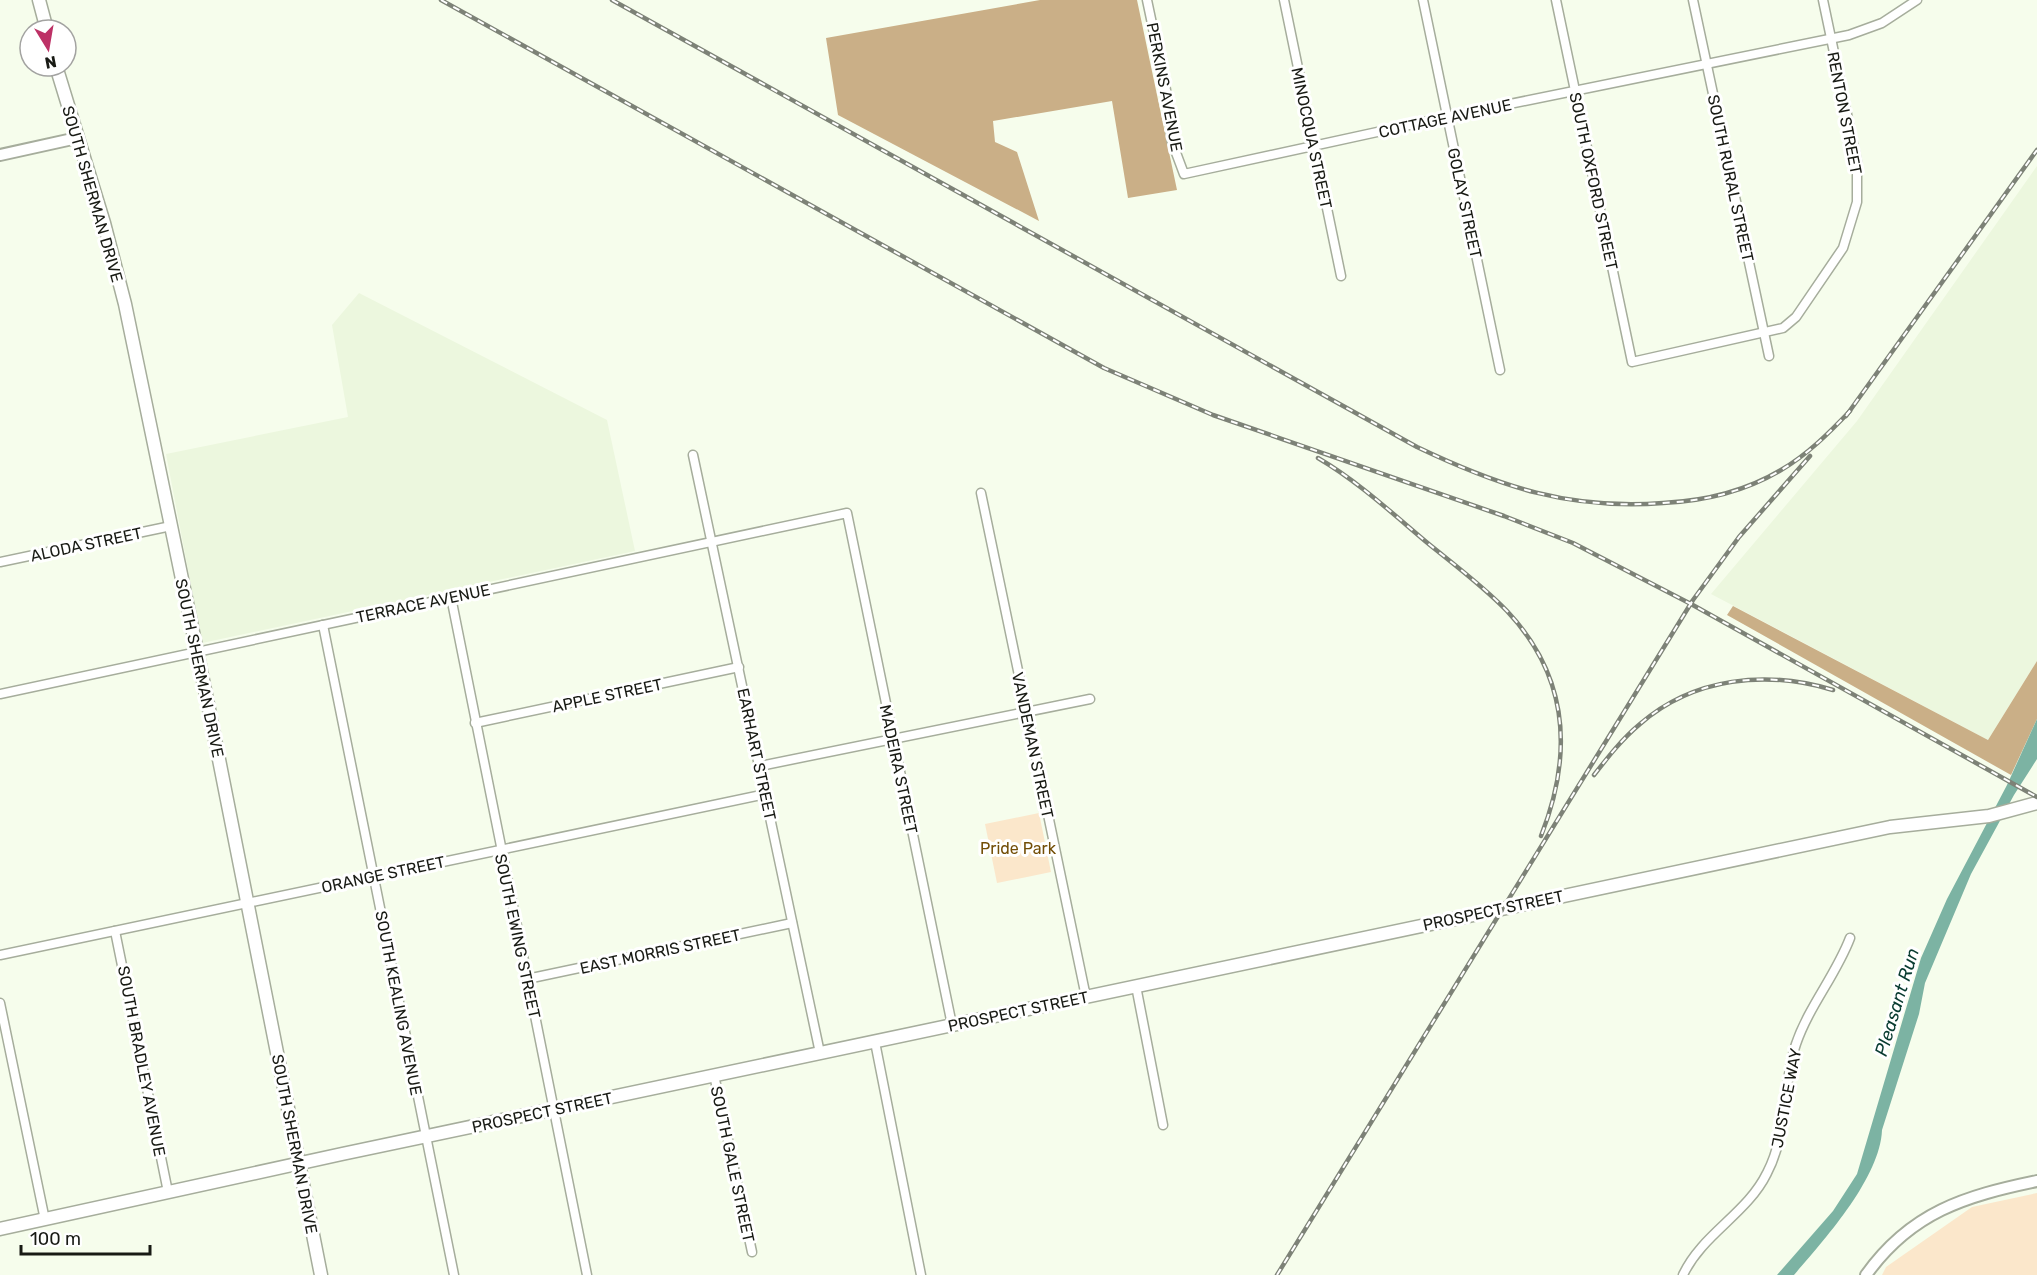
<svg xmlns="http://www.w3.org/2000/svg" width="2037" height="1275" viewBox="0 0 2037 1275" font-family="Rubik,sans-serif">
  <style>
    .built { fill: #ecf7de }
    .green { fill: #fbe7cb }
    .forest { fill: #caaf87 }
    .water { fill: #7cb3a3 }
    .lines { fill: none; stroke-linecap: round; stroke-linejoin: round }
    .minor-casing { stroke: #a6ad9c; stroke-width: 11 }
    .tertiary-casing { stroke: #a6ad9c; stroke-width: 14 }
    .secondary-casing { stroke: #a6ad9c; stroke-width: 15 }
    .minor { stroke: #fff; stroke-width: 8 }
    .tertiary { stroke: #fff; stroke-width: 10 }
    .secondary { stroke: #fff; stroke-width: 12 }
    .rail-casing { stroke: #7d8277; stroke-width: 4.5 }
    .rail { stroke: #fff; stroke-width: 2; stroke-dasharray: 7; stroke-linecap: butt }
    .labels { text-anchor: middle; stroke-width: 6; stroke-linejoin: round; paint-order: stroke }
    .street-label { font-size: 16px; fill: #181a14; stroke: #fff }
    .park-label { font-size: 16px; fill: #734e07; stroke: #fff }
    .water-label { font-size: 18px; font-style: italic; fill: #083b30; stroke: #fff }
  </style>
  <rect width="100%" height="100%" fill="#f6fdec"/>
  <!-- built -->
  <g class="built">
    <polygon points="2037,166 2037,661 1988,740 1711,594 1857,421"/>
    <polygon points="359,293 607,420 635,551 202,643 166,454 348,417 332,325"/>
  </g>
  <!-- green -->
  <g class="green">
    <polygon points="1039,813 1051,872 997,883 985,824"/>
    <polygon points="2037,1193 2037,1275 1882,1275 1886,1267 1972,1207"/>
  </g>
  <!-- forest -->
  <g class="forest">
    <polygon points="1040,0 1137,0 1177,190 1128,198 1112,101 993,121 995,142 1017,152 1039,221 838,115 826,38"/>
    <polygon points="1733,606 1988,740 2037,661 2037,719 2011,775 1727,615"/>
  </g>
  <!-- water -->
  <path class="water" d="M2037,719V759L2014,795L1971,874L1925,983L1919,1014L1882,1130C1880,1178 1825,1239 1794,1275H1777L1833,1211L1857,1174L1921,958L1947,899L2007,785Z"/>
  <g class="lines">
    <defs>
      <g id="minor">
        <polyline points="1147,0 1166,90 1172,142 1184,174 1446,117 1849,35 1882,23 1917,0"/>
        <polyline points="1284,0 1341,276"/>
        <polyline points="1423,0 1500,370"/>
        <polyline points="1556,0 1632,362 1783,328 1796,317 1843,248 1857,202 1857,162 1823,0"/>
        <polyline points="1693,0 1769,356"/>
        <polyline points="693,455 820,1053"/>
        <polyline points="981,493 1086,997"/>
        <polyline points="0,562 171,526"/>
        <polyline points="451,597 587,1275"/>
        <polyline points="323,625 454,1275"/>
        <polyline points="0,694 847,513 952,1025"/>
        <polyline points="475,723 739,667"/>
        <polyline points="760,766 1090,699"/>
        <polyline points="115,931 168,1192"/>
        <polyline points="0,955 766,794"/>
        <polyline points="527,979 792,923"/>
        <polyline points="1136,986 1163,1125"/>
        <polyline points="0,1003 45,1220"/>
        <polyline points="875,1042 921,1275"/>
        <polyline points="714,1075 752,1252"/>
        <path d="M1683,1275C1702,1234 1747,1214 1767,1173C1788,1133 1782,1086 1796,1044C1809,1006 1836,975 1850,938"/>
      </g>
      <g id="tertiary">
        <polyline points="0,155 77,138"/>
        <path d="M1866,1275C1911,1212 1965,1196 2037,1181"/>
      </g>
      <g id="secondary">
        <polyline points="39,0 47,30"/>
        <polyline points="56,66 104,223 125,304 210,714 321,1275"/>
        <polyline points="0,1229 342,1154 1890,827 1989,816 2037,803"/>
      </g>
    </defs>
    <!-- minor casing -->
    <use href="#minor" class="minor-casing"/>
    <!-- tertiary casing -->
    <use href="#tertiary" class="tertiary-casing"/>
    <!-- secondary casing -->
    <use href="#secondary" class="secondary-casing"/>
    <!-- minor -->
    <use href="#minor" class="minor"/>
    <!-- tertiary -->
    <use href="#tertiary" class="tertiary"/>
    <!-- secondary -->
    <use href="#secondary" class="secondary"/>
    <defs>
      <g id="rail">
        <polyline points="441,0 1104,368 1213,415 1504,516 1573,543 1691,604 2037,797"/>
        <path d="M612,0L1417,447C1501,487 1569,510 1663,503C1705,501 1744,492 1781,470C1807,455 1829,433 1850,411"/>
        <polyline points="1846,416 2037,150"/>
        <path d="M1318,458C1359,482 1394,515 1430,545C1456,566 1484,587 1507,611C1569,677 1573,755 1541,836"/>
        <path d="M1594,775C1608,757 1622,739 1640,724C1694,677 1767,670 1833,690"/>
        <polyline points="1277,1275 1693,600 1739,537 1810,456"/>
      </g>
    </defs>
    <!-- rail casing -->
    <use href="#rail" class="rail-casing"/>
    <!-- rail -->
    <use href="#rail" class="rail"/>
  </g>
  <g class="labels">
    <!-- street labels -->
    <g class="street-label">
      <text transform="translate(1165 87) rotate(79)" y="6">PERKINS AVENUE</text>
      <text transform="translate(1845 113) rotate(79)" y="6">RENTON STREET</text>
      <text transform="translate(1445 118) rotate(-12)" y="6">COTTAGE AVENUE</text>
      <text transform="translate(1312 138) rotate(78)" y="6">MINOCQUA STREET</text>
      <text transform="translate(1731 178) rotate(78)" y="6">SOUTH RURAL STREET</text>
      <text transform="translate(1594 181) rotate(78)" y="6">SOUTH OXFORD STREET</text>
      <text transform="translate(93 194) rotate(74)" y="6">SOUTH SHERMAN DRIVE</text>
      <text transform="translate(1465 203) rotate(78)" y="6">GOLAY STREET</text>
      <text transform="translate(86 544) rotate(-12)" y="6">ALODA STREET</text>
      <text transform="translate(423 603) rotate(-12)" y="6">TERRACE AVENUE</text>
      <text transform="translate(200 668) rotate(78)" y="6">SOUTH SHERMAN DRIVE</text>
      <text transform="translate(607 695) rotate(-12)" y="6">APPLE STREET</text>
      <text transform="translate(1033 745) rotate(78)" y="6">VANDEMAN STREET</text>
      <text transform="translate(757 754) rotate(78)" y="6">EARHART STREET</text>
      <text transform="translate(899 769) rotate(78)" y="6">MADEIRA STREET</text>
      <text transform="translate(383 874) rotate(-12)" y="6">ORANGE STREET</text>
      <text transform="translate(1493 910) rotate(-12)" y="6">PROSPECT STREET</text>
      <text transform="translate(518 936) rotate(78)" y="6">SOUTH EWING STREET</text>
      <text transform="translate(660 951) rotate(-12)" y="6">EAST MORRIS STREET</text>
      <text transform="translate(399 1003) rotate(79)" y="6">SOUTH KEALING AVENUE</text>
      <text transform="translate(1018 1011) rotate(-12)" y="6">PROSPECT STREET</text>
      <text transform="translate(142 1061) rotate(79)" y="6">SOUTH BRADLEY AVENUE</text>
      <text transform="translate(1786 1098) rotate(-79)" y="6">JUSTICE WAY</text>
      <text transform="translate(542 1112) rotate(-12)" y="6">PROSPECT STREET</text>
      <text transform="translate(295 1144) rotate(79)" y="6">SOUTH SHERMAN DRIVE</text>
      <text transform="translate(733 1164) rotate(78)" y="6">SOUTH GALE STREET</text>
    </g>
    <!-- park labels -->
    <g class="park-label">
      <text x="1018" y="854">Pride Park</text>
    </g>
    <!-- water labels -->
    <g class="water-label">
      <text transform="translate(1897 1002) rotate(-73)" y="6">Pleasant Run</text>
    </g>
  </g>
  <!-- north arrow -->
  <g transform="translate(48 48) rotate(169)"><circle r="28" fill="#ffffff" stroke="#a3a3a1" stroke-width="1.5"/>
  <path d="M0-4.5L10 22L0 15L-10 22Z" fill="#bd3166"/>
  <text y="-9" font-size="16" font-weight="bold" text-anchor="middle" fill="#181a14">N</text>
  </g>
  <!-- scale -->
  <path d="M21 1245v9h129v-9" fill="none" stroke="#181a14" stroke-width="3"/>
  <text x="30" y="1245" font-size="18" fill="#181a14" stroke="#ffffff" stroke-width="4.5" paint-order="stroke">100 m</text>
</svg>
